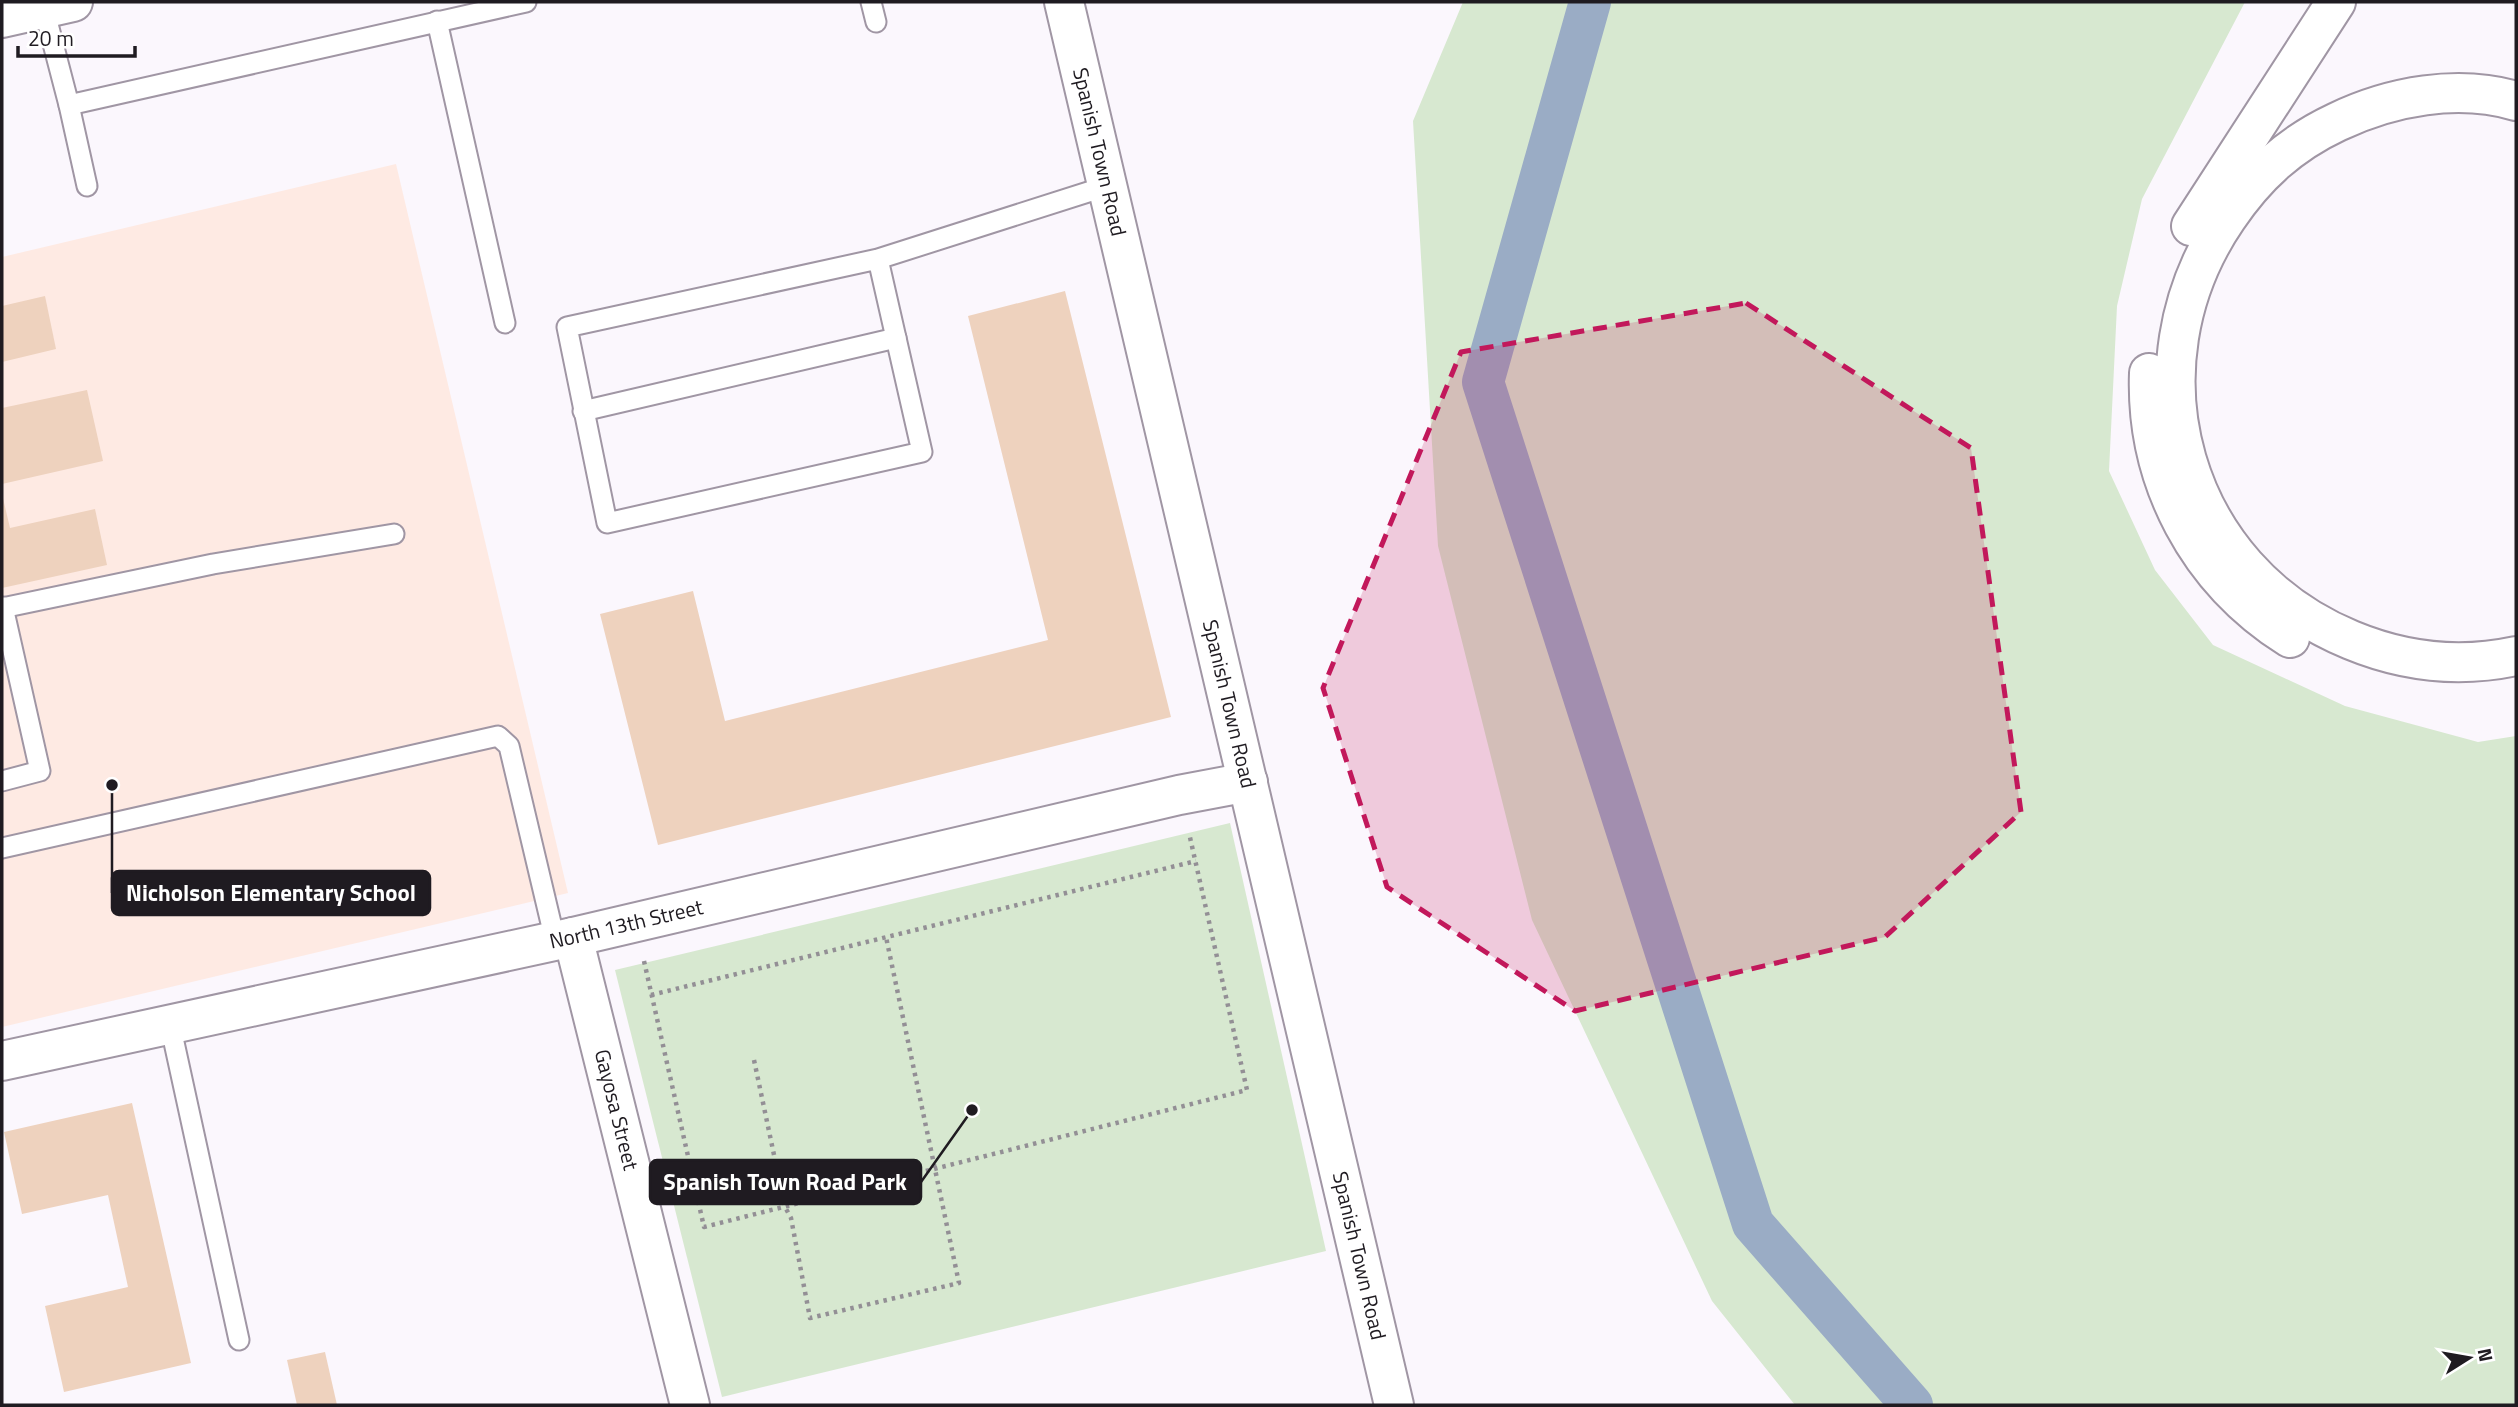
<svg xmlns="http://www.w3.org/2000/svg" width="2518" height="1407" viewBox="0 0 2518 1407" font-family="'Titillium Web',sans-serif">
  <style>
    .commercial { fill: #feeae3 }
    .green { fill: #d7e8d0 }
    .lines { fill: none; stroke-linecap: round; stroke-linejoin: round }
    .canal { stroke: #9aacc5; stroke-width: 42 }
    .building { fill: #eed2be }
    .service-casing { stroke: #a096a4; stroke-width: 23 }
    .minor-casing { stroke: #a096a4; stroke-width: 42 }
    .tertiary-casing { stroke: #a096a4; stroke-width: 42 }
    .motorway-casing { stroke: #a096a4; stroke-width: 42 }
    .path { stroke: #938f95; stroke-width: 4.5; stroke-dasharray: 3.5 5; stroke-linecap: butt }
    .service { stroke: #fff; stroke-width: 19 }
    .minor { stroke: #fff; stroke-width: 38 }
    .tertiary { stroke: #fff; stroke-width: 38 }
    .motorway { stroke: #fff; stroke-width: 38 }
    .marked { fill: #c2185b; fill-opacity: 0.2; stroke: #c2185b; stroke-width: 5; stroke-dasharray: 14 9; stroke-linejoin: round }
    .labels { text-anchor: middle; stroke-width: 6; stroke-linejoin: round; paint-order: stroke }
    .street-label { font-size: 21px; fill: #1f1b21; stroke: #fff }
    .leader { fill: none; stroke: #1f1b21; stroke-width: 2.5 }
    .callout-dot { fill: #1f1b21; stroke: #fff; stroke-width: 2.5 }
    .callout { fill: #1f1b21; stroke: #1f1b21; stroke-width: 2.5 }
    .callout-label { font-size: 23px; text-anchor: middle; font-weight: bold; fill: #fff }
  </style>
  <rect width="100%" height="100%" fill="#fbf7fd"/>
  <!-- commercial -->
  <polygon class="commercial" points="396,164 568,893 2,1027 2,257"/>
  <!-- green -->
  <g class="green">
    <polygon points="1463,2 2245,2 2142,199 2117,306 2109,471 2155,570 2213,645 2345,706 2478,742 2516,736 2516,1405 1795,1405 1712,1301 1532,920 1438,546 1413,121"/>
    <polygon points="1230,823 1326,1251 722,1397 615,970"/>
  </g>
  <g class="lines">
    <!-- canal -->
    <polyline class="canal" points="1590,2 1483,382 1753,1224 1912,1405"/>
  </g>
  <!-- building -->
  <g class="building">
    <polygon points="1065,291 1171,717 658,845 600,614 693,591 725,721 1048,640 968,316"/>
    <polygon points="45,296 56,349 2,362 2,306"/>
    <polygon points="87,390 103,461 2,484 2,408"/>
    <polygon points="2,494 10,528 95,509 107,565 2,588"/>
    <polygon points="132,1103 191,1363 64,1392 45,1306 128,1287 108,1195 22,1214 4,1132"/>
    <polygon points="325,1352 337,1405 297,1405 287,1360"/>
  </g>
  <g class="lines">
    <defs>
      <g id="service">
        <polyline points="871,2 876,22"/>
        <polyline points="44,9 69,105 526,2"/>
        <polyline points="437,21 505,323"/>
        <polyline points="69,105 87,186"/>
        <polyline points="878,259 922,452 607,523 567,327 878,259 1107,186"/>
        <polyline points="583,411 896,338"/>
        <polyline points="2,608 213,564 394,534"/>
        <polyline points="2,781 40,771 3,607"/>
        <polyline points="2,848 498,736 509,746 555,940"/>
        <polyline points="170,1024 239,1340"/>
      </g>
      <g id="minor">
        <polyline points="2,18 73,2"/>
        <path id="s1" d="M573,937L690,1405"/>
        <path id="s2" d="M2,1061L573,937L1179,795L1248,782"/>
      </g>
      <g id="tertiary">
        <path id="s3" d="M1064,2L1394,1405"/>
      </g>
      <g id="motorway">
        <path d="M2516,101C2458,84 2391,96 2337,122C2290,144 2256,175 2227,218C2124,368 2181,570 2351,640C2404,662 2460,668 2516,656"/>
        <polyline points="2191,226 2336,2"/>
        <path d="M2149,373C2145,481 2198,580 2290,638"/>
      </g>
    </defs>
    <!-- service casing -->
    <use href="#service" class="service-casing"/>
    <!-- minor casing -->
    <use href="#minor" class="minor-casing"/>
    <!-- tertiary casing -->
    <use href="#tertiary" class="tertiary-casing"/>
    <!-- motorway casing -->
    <use href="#motorway" class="motorway-casing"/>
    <!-- path -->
    <g class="path">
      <polyline points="644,961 704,1227 1247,1090 1189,833"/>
      <polyline points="651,995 1196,861"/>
      <polyline points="754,1060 785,1207 791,1218 810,1318 959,1283 886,937"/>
    </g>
    <!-- service -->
    <use href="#service" class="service"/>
    <!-- minor -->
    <use href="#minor" class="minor"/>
    <!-- tertiary -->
    <use href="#tertiary" class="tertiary"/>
    <!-- motorway -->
    <use href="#motorway" class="motorway"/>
  </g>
  <!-- marked area -->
  <path class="marked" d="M1746,303L1971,448L2021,812L1885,937L1575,1011L1387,887L1323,688L1461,352Z"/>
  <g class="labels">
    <!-- street labels -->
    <g class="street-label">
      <text dy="7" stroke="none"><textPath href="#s3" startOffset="154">Spanish Town Road</textPath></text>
      <text dy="7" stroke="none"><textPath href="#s3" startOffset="721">Spanish Town Road</textPath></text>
      <text dy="7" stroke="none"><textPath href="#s2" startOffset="639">North 13th Street</textPath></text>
      <text dy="7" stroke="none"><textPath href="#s1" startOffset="178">Gayosa Street</textPath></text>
      <text dy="7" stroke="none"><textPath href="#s3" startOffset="1288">Spanish Town Road</textPath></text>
    </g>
  </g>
  <!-- callouts -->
  <path class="leader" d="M112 785L112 893M972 1110L921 1182"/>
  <g class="callout-dot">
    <circle cx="112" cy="785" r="7"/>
    <circle cx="972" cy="1110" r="7"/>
  </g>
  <g class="callout">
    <rect x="112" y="871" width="318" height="44" rx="7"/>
    <rect x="650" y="1160" width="271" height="44" rx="7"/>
  </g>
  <g class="callout-label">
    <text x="271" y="901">Nicholson Elementary School</text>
    <text x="785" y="1190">Spanish Town Road Park</text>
  </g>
  <!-- border -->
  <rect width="2518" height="1407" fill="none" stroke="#1f1b21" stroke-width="7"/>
  <!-- north arrow -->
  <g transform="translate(2469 1358) rotate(79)" stroke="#ffffff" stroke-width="5" paint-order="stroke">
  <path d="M0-5L12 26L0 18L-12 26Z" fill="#1f1b21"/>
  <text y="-10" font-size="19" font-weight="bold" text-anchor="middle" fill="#1f1b21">N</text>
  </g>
  <!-- scale -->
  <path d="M18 46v10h117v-10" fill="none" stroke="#1f1b21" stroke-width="3.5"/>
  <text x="28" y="46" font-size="21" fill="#1f1b21" stroke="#ffffff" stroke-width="5" paint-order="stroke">20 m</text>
</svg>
